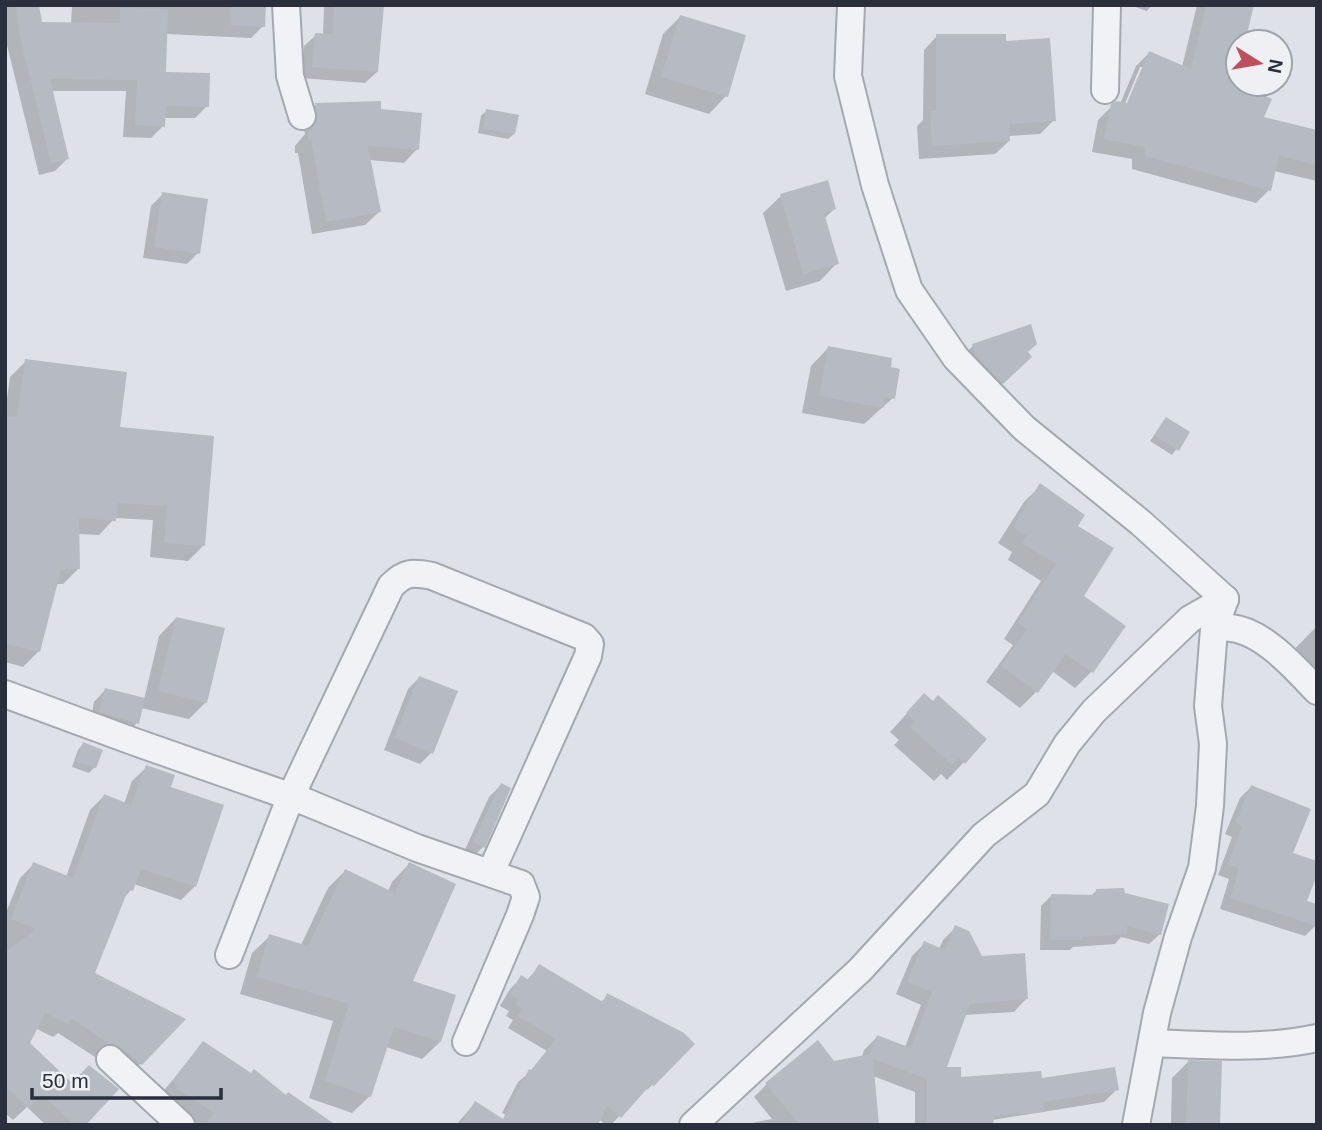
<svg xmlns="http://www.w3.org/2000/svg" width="1322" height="1130" viewBox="0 0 1322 1130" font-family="Arial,sans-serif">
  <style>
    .shadow { fill: #0003; fill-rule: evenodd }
    .building { fill: #b6bbc3 }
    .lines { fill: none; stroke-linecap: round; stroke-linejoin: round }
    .minor-casing { stroke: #a4a8b0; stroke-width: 30 }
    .minor { stroke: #f1f2f5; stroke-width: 26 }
  </style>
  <rect width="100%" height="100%" fill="#dee1e7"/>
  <!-- shadow -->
  <g class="shadow">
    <polygon points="9,5 37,5 40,24 71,24 72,5 264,5 263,26 251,38 166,34 165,74 207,106 195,118 164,118 163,126 151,138 123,137 126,91 51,91 68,158 55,171 39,175 7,45 5,9"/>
    <polygon points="324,5 381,5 377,72 365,83 302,78 304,46 316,35 323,35"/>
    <polygon points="1129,5 1152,5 1147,11"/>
    <path d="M1197,5H1252L1243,42H1238V84H1240L1239,87L1261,118L1317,131V181L1274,171L1269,190L1256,203L1132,169V159L1092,152L1098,120L1112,106L1120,104L1136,66L1149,53L1182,67ZM1140,67H1144L1125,112L1122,111Z"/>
    <polygon points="680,17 744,37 726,96 709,114 645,94 663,34"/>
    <polygon points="937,36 1004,43 1054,120 1040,134 1008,136 1009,141 995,154 919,159 917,126 923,120 924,50"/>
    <polygon points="315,105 379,111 417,149 404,163 369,160 379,212 365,225 312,234 298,153 295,153 295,146 305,134 302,118"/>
    <polygon points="486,111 514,134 508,139 478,133 481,116"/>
    <polygon points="163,194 198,253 187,264 143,258 151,206"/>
    <polygon points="781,196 834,209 824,219 837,263 820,281 786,291 763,213"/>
    <polygon points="973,346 1019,368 990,394 961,357"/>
    <polygon points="828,348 893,398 864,424 802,413 811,366"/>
    <polygon points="26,361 118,429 203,546 188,561 150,557 153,520 115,518 99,535 77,534 78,569 63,584 56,584 39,651 23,667 5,662 5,413 10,377"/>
    <polygon points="1166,419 1188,433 1172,455 1150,441"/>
    <polygon points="1040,486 1076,527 1081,596 1124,626 1091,672 1075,688 1052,671 1036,692 1020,708 986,682 1013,645 1004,639 1041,581 1008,560 1012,552 998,543 1024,502"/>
    <polygon points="176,618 206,702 189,719 141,708 137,723 126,734 90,724 94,702 105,690 144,700 159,636"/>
    <polygon points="1317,626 1317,692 1284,660"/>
    <polygon points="419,678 431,753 420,764 384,750 408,689"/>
    <polygon points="924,695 964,762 947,780 941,774 934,781 894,745 899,740 890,732"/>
    <polygon points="83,744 95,767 89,773 72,767 78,750"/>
    <polygon points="147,767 169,788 195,886 181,900 134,884 131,890 122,900 93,974 184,1019 127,1078 106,1061 95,1057 58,1033 53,1037 35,1028 28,1043 83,1125 46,1125 27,1107 13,1120 5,1113 5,915 20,878 34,864 66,877 90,810 104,796 124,804 132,781"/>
    <polygon points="501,785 483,847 472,858 463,854 489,797"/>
    <polygon points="1251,787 1291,854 1305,903 1316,925 1305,936 1220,909 1229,879 1218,875 1232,837 1225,834 1240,798"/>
    <polygon points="409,864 411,982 440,1042 422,1059 386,1047 370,1096 352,1113 309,1098 333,1021 240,994 252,953 270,936 301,945 328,888 345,871 388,891 392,882"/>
    <polygon points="1096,891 1123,894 1160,934 1149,944 1121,937 1115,944 1073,947 1070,950 1040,950 1041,906 1052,895 1091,896"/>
    <path d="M956,927L981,958L1026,999L1014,1012L964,1015L945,1069L959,1079L1040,1080L1117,1089L1104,1102L986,1121V1125H742L772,1119L754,1097L767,1084L833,1063L862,1057L864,1050L877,1037L905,1047L921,1005L896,994L912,956L925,943L939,949L943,940ZM873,1076L915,1092V1124L878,1125Z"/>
    <polygon points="540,966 601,1002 608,996 693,1044 647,1090 645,1088 611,1125 605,1125 599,1119 525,1125 502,1113 518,1082 530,1072 547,1051 508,1028 513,1020 506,1016 509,1011 500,1006 510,989 521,978 526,981"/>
    <polygon points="204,1043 286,1097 335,1125 199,1125 164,1102 160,1095"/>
    <polygon points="1188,1062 1218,1125 1171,1125 1172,1078"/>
    <polygon points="475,1103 502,1125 456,1125"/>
  </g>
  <!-- building -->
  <g class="building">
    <polygon points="16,5 39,5 42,22 120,23 120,8 168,9 166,72 210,73 209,107 166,106 165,127 135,125 137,80 50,79 69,159 51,164 19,32"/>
    <polygon points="231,5 266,5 265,27 230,25"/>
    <polygon points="334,5 384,5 378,72 312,67 315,33 333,34"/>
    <polygon points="1206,5 1254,5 1245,42 1238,42 1238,84 1272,99 1264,117 1317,130 1317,165 1279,156 1271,191 1145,156 1145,147 1104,139 1111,104 1116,101 1127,103 1149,51 1191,69"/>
    <polygon points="680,15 746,35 728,97 661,77"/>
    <polygon points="936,34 1006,34 1006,41 1050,38 1056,121 1009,124 1010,141 932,146 930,111 936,111"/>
    <polygon points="381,101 381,109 422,113 419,150 368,146 381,212 326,222 311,140 308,141 308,131 314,126 317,119 315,103"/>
    <polygon points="486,109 519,115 515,134 483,129"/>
    <polygon points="828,180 836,209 824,213 839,264 803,274 780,194"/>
    <polygon points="162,192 208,199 200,254 154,247"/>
    <polygon points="1031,324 1037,344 1028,352 1032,357 1003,384 976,356 972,344"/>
    <polygon points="828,346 892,358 891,367 900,369 895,399 885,397 883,408 819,396"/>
    <polygon points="25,359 127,372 120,427 214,436 205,546 164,543 167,506 118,503 116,521 79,518 80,569 61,570 40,652 5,644 5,416 17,417"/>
    <polygon points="1166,417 1190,432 1179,451 1154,435"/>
    <polygon points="1040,483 1085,515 1078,526 1114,548 1084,596 1126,626 1093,673 1066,654 1038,693 1001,666 1027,629 1018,623 1056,564 1022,543 1027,536 1013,527"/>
    <polygon points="176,617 225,628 207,703 158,691"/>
    <polygon points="419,676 458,691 433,754 394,738"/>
    <polygon points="105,688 145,698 139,724 99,712"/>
    <polygon points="924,693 933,701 938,695 987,739 965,764 959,758 952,765 910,727 915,721 906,713"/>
    <polygon points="83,742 103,750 96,768 76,762"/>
    <polygon points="146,765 175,775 171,787 224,805 196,887 141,869 133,891 128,890 95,973 186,1019 142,1065 120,1047 109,1044 72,1019 68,1024 45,1013 30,1043 72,1083 89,1065 119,1089 86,1125 74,1125 42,1094 29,1108 5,1086 5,952 36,929 11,919 33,862 73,878 104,794 131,805"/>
    <polygon points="501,783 511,788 485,848 473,842"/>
    <polygon points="1251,785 1311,809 1293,853 1317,861 1317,875 1307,901 1317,904 1317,926 1230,898 1239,868 1228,864 1242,826 1235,823"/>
    <polygon points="409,862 456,884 413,981 456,995 441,1042 394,1027 371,1097 325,1081 349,1004 257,977 269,934 308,946 345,869 395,893"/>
    <polygon points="1124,888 1125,893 1169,904 1161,935 1127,926 1127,934 1082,937 1082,940 1050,940 1051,894 1096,895 1096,889"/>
    <polygon points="955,925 969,931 982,956 1025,953 1028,999 970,1004 947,1067 961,1067 961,1077 1041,1071 1042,1078 1115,1067 1119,1090 1043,1102 1044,1112 994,1116 993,1125 927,1125 927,1079 873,1059 879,1125 800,1125 765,1083 818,1040 834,1061 870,1054 877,1035 911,1048 932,992 907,982 924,941 945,950"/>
    <polygon points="539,964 603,1002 607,993 684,1033 695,1044 653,1087 653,1082 621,1118 607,1106 598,1125 460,1125 475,1101 503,1119 529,1069 531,1070 556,1039 518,1016 523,1008 515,1005 518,999 510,994 521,975 529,980"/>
    <polygon points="203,1041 251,1073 254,1069 286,1095 288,1092 336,1125 205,1125 214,1113 176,1088 178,1085 172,1081"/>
    <polygon points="1188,1060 1222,1061 1220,1125 1186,1125"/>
  </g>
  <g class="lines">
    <defs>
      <g id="minor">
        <polyline points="286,5 290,76 302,116"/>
        <polyline points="851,5 848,76 875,185 909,290 956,358 1024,428 1141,523 1225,599"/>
        <polyline points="1105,90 1107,5"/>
        <path d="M1214,629C1219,628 1225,627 1231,628C1263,631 1296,669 1317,691"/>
        <polyline points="5,694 135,742 306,802 417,848 521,884 526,897 520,915 466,1042"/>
        <path d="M229,955L291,796L391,586C405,572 412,572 432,576L584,637L590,644L588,656L491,872"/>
        <path d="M1152,1043C1207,1045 1262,1050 1317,1038"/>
        <polyline points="110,1059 181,1125"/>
        <polyline points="693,1125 860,970 984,835 1037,794 1067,744 1094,711 1190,619 1225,599"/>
        <polyline points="1136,1125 1157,1013 1178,937 1202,868 1210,806 1213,744 1208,706 1214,629 1225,599"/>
      </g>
    </defs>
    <!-- minor casing -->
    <use href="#minor" class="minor-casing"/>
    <!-- minor -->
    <use href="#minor" class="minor"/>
  </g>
  <!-- border -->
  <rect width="1322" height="1130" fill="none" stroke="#292f3c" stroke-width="14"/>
  <!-- north arrow -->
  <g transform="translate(1259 63) rotate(101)"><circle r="33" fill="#eef0f4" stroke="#9fa3aa" stroke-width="2"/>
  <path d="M0-5L12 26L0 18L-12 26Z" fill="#c14e5c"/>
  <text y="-10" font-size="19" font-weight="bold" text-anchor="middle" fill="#292f3c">N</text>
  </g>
  <!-- scale -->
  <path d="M32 1088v10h189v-10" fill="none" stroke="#292f3c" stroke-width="3.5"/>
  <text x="42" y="1088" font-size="21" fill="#292f3c" stroke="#eef0f4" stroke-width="5" paint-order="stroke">50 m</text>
</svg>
